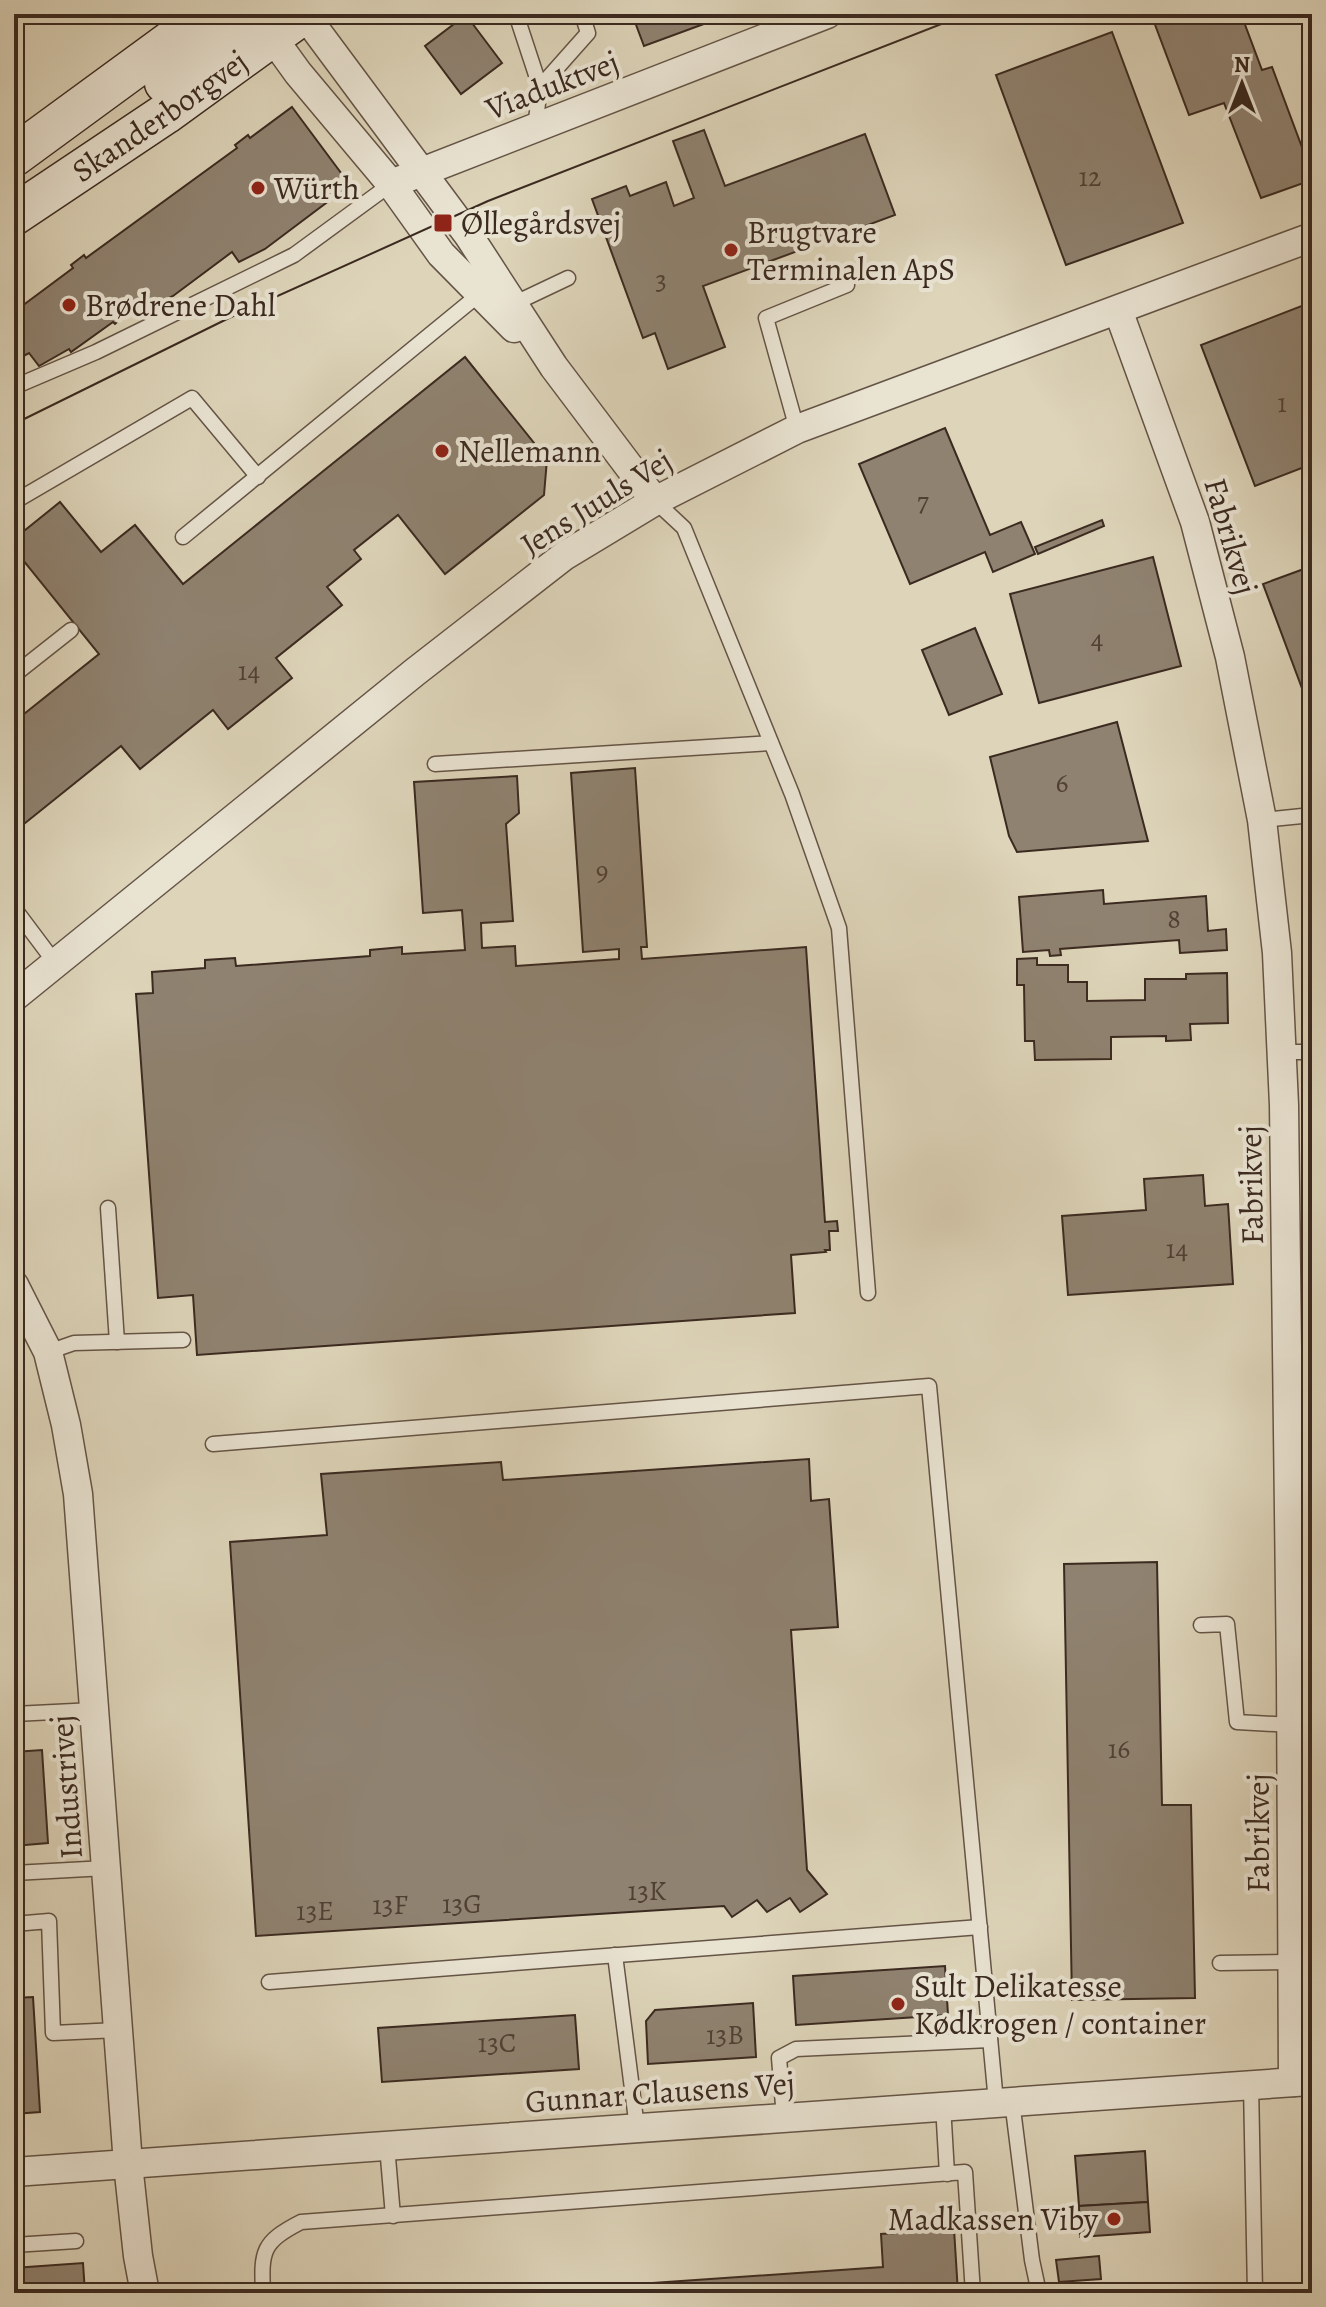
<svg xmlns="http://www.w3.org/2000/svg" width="1326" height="2307" viewBox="0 0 1326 2307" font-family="Alegreya,serif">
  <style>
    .building { fill: #8f8270; stroke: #3b2a20; stroke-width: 2 }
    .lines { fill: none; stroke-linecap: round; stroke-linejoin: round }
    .lane-casing { stroke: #645446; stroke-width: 17 }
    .street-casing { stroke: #645446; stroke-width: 31 }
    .secondary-casing { stroke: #3b2a20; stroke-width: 43 }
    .lane { stroke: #e9e3d2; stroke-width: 14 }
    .street { stroke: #e9e3d2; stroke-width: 28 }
    .secondary { stroke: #e9e3d2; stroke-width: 40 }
    .tram { stroke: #3b2a20; stroke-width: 2 }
    .poi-dot { fill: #8f2418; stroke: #e9e3d2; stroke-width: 3 }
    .labels { text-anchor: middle; stroke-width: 8; stroke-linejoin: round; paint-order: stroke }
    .number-label { font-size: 28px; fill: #504034 }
    .street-label { font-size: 32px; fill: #3b2a20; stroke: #e9e3d2 }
    .poi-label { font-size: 32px; fill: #3b2a20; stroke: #e9e3d2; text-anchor: start }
  </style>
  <rect width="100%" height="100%" fill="#ddd4b9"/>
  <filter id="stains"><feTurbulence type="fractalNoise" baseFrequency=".0025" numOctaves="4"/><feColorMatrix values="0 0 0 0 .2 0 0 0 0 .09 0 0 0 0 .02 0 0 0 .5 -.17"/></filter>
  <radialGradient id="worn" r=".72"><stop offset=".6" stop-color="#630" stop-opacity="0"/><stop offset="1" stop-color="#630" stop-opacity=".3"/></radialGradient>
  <!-- building -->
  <g class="building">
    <polygon points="632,14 731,14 644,46"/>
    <polygon points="1151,14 1241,14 1262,70 1272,67 1306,158 1304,160 1312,180 1261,198 1224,103 1189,115"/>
    <polygon points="1292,14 1312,14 1312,17 1295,23"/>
    <polygon points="466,15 502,63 461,94 425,46"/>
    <polygon points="1112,32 1183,223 1066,265 996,75"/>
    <polygon points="292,107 350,185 265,249 239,262 232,252 173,296 147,310 140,302 115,324 113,322 71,352 69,349 39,366 29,353 14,361 14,312 73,268 71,265 84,255 86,258 237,148 235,145 248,135 250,138"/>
    <polygon points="704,130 725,186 865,134 895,215 703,286 725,347 668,369 655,333 643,338 592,199 626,186 630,196 666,182 674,206 694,198 673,141"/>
    <polygon points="1312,302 1312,464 1255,486 1201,345"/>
    <polygon points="465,357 547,459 544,495 445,574 398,515 354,550 361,559 327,587 342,605 276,658 292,678 228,729 213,710 140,769 121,746 14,832 14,722 99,654 14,549 14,539 60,502 101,552 135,525 183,584"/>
    <polygon points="945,428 990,535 1021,522 1035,554 993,572 985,552 910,584 859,464"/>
    <polygon points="1102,520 1104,526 1038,554 1035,547"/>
    <polygon points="1153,557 1181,666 1039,703 1010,594"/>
    <polygon points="1312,566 1312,688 1303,691 1263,584"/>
    <polygon points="975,628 1002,694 949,715 922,650"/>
    <polygon points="1117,722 1148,841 1017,852 1009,836 990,757"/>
    <polygon points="635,768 647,947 641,947 642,959 806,947 825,1222 837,1221 838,1231 829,1231 830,1250 825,1250 826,1252 791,1255 795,1313 197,1355 193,1295 158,1298 136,994 153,993 152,972 205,968 205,960 235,958 236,966 370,956 370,950 402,947 402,954 465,950 462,910 423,913 414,782 517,776 519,813 506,824 513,921 481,923 482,948 515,946 516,966 619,959 619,949 583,952 571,773"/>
    <polygon points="1103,890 1104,904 1206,896 1208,931 1226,929 1227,950 1180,953 1179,940 1060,949 1061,955 1050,956 1049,950 1023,952 1019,897"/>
    <polygon points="1037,958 1037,965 1068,965 1068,982 1087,982 1087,1001 1145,1000 1145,979 1186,979 1186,974 1227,973 1228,1023 1190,1024 1191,1040 1166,1041 1166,1036 1111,1037 1111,1059 1035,1060 1034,1041 1025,1041 1024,985 1017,985 1017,959"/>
    <polygon points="1203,1175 1205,1206 1228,1204 1233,1284 1068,1295 1062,1216 1146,1210 1144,1179"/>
    <polygon points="809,1459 811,1501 829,1499 838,1627 791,1630 807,1870 827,1894 800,1912 790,1898 767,1912 757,1900 732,1917 724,1906 256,1936 230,1542 327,1535 321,1474 501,1462 503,1480"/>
    <polygon points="1157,1562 1162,1805 1191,1805 1195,1998 1072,2000 1064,1564"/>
    <polygon points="42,1750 48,1843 14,1846 14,1752"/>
    <polygon points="945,1966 948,2015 796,2025 793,1976"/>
    <polygon points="33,1997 40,2112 14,2114 14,1998"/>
    <polygon points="753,2003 756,2057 648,2064 646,2021 655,2010"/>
    <polygon points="575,2015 579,2069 382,2082 378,2028"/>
    <polygon points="1145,2151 1148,2202 1079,2206 1075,2156"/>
    <polygon points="1148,2202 1150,2232 1080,2237 1079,2206"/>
    <polygon points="954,2229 958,2293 508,2293 883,2267 881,2234"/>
    <polygon points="1099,2256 1101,2279 1059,2282 1056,2260"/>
    <polygon points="83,2263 85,2293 14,2293 14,2268"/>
  </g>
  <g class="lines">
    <defs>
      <g id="lane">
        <polyline points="516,14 540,87 535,128"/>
        <polyline points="540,87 588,33 582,14"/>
        <polyline points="509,306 568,278"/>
        <polyline points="14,387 96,352 294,255 391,184"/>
        <polyline points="797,429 766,318 847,285"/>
        <polyline points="655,501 684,528 792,794 839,928 868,1293"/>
        <polyline points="14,502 192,398 258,477"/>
        <polyline points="183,537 482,292"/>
        <polyline points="14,675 71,630"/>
        <polyline points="435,764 771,743"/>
        <polyline points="1262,820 1312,815"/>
        <polyline points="14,908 56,964"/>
        <polyline points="1281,1052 1312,1052"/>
        <polyline points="108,1208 117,1342"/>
        <polyline points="48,1352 74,1343 183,1340"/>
        <polyline points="213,1444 929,1386 996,2102"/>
        <polyline points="1201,1625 1227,1624 1237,1722 1291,1725"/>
        <polyline points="1291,1675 1312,1675"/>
        <polyline points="14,1714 94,1710"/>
        <polyline points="14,1873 106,1868"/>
        <polyline points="1292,1873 1312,1873"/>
        <polyline points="14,1924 49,1921 53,2033 118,2030"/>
        <polyline points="615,1955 637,2128"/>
        <polyline points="1220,1963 1292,1962"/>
        <polyline points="269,1982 980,1927"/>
        <polyline points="1012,2101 1032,2260 1039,2293"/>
        <polyline points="943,2105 947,2174"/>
        <polyline points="784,2117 779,2058 796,2049 990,2040"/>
        <polyline points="387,2146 393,2216"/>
        <polyline points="14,2245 76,2241"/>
        <path d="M263,2293C261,2251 262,2242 301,2222L965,2172L973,2293"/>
        <polyline points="1251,2293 1255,2293 1251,2084"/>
      </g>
      <g id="street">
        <polyline points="304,14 469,236 554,367 655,501"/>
        <polyline points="272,37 298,73 391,184 441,254 514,328"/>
        <polyline points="391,184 827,14"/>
        <polyline points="1118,310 1195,522 1230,657 1262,820 1277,953 1284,1105 1291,1675 1293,2082"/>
        <polyline points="14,997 415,672 564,556 655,501 797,429 1312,237"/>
        <polyline points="14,1285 48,1352 66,1425 78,1494 128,2164 138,2256 145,2293"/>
        <polyline points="14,2172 1310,2081"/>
      </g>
      <g id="secondary">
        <polyline points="165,83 250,14"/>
        <polyline points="14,156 208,14"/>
        <path id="s1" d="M14,215L165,114L303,14"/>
      </g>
    </defs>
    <!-- lane casing -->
    <use href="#lane" class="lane-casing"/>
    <!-- street casing -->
    <use href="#street" class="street-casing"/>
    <!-- secondary casing -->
    <use href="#secondary" class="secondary-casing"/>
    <!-- lane -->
    <use href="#lane" class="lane"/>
    <!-- street -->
    <use href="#street" class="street"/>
    <!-- secondary -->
    <use href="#secondary" class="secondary"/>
    <!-- tram -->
    <polyline class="tram" points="14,424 229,318 488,201 967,14"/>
  </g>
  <!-- markers -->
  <g class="poi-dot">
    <circle cx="258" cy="188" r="8"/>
    <rect x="433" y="213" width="20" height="20" rx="4"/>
    <circle cx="731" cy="250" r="8"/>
    <circle cx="69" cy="305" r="8"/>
    <circle cx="442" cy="451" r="8"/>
    <circle cx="898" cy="2004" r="8"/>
    <circle cx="1114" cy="2219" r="8"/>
  </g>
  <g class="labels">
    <!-- number labels -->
    <g class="number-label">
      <text x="1090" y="186">12</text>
      <text x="661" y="289">3</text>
      <text x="1282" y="412">1</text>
      <text x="923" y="511">7</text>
      <text x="1097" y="648">4</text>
      <text x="249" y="680">14</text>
      <text x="1062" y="792">6</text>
      <text x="602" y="880">9</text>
      <text x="1174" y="928">8</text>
      <text x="1177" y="1258">14</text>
      <text x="1119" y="1758">16</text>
      <text x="647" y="1900">13K</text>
      <text x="462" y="1913">13G</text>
      <text x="390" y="1914">13F</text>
      <text x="315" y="1920">13E</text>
      <text x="725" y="2044">13B</text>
      <text x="497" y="2052">13C</text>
    </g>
    <!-- street labels -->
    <g class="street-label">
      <text transform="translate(552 85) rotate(-21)" y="11">Viaduktvej</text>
      <text dy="11" stroke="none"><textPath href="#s1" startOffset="176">Skanderborgvej</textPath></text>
      <text transform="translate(596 502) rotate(-32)" y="11">Jens Juuls Vej</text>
      <text transform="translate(1231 536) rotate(74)" y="11">Fabrikvej</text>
      <text transform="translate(1251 1185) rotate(-91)" y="11">Fabrikvej</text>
      <text transform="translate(66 1787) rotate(-94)" y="11">Industrivej</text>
      <text transform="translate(1258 1833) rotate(-90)" y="11">Fabrikvej</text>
      <text transform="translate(660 2092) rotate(-4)" y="11">Gunnar Clausens Vej</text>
    </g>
    <!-- poi labels -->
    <g class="poi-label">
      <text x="274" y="199">Würth</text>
      <text x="461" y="234">Øllegårdsvej</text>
      <text x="747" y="243">Brugtvare<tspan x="747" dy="37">Terminalen ApS</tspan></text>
      <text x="85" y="316">Brødrene Dahl</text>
      <text x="458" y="462">Nellemann</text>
      <text x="914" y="1997">Sult Delikatesse<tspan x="914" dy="37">Kødkrogen / container</tspan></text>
      <text x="1098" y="2230" text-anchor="end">Madkassen Viby</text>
    </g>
  </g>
  <!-- margin -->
  <rect width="1326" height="2307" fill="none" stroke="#ddd4b9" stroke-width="48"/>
  <rect x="16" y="16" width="1294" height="2275" fill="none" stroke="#3b2a20" stroke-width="4"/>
  <rect x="24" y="24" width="1278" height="2259" fill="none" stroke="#3b2a20" stroke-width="2"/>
  <!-- north arrow -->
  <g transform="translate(1242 84)" stroke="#e9e3d2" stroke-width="6" paint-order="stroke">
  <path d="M0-6L14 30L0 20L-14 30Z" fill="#3b2a20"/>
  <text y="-12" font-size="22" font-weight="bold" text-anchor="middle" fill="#3b2a20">N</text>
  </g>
  <rect width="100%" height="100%" filter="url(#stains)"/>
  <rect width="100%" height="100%" fill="url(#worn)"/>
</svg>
